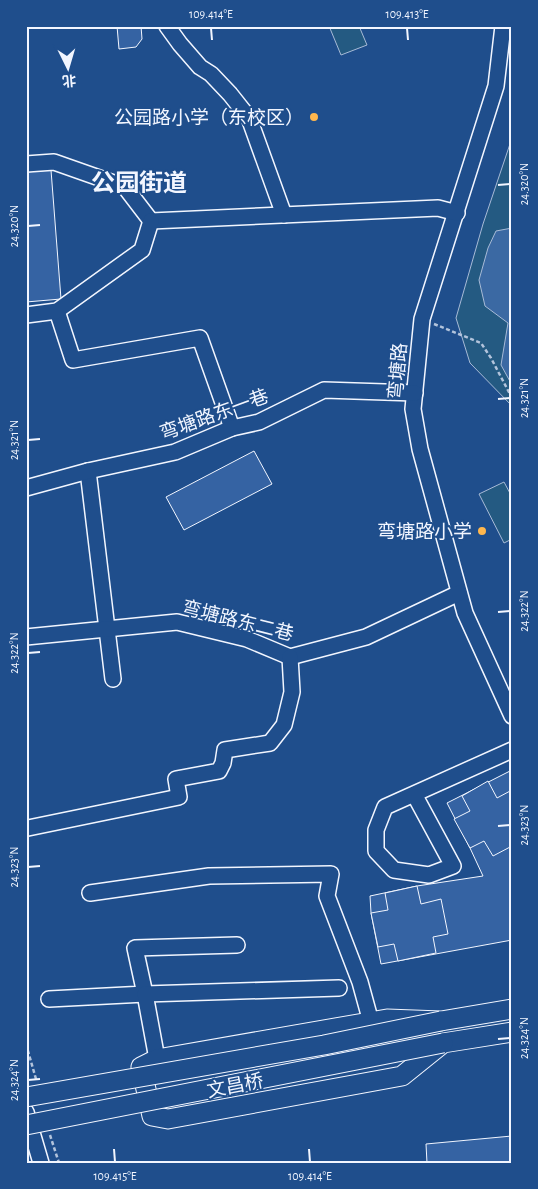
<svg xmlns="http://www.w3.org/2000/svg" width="538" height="1189" viewBox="0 0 538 1189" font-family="'Alegreya Sans','Noto Sans SC',sans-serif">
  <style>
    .green { fill: #245a82; stroke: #a8bbd7 }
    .water { fill: #3b69a3; stroke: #a8bbd7 }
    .building { fill: #3563a3; stroke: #f2f6ff }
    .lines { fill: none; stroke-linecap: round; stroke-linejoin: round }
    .minor-casing { stroke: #f2f6ff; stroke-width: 18 }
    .major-casing { stroke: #f2f6ff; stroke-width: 21 }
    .path { stroke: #b3c4dc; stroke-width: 2.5; stroke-dasharray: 4 2.5; stroke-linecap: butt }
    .minor { stroke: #1f4e8c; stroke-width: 15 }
    .major { stroke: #1f4e8c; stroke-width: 19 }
    .major-bridge-casing { stroke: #f2f6ff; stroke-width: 21; stroke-linecap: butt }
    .major-bridge { stroke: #1f4e8c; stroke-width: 19 }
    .ticks { fill: none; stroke: #f2f6ff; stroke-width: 2 }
    .poi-dot { fill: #ffb74d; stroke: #1f4e8c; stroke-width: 2 }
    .labels { text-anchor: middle; stroke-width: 4; stroke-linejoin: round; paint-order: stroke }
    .poi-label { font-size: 19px; fill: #f2f6ff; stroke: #1f4e8c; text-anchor: end }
    .street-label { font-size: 19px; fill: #f2f6ff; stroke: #1f4e8c }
    .district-label { font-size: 24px; font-weight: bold; fill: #f2f6ff; stroke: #1f4e8c }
    .neatline { fill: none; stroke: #f2f6ff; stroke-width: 2 }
    .ticks-label { font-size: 12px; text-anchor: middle; fill: #f2f6ff }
  </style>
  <rect width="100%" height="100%" fill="#1f4e8c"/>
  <!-- green -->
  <g class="green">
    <polygon points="329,26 359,26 367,45 341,55"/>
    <polygon points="512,138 512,406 470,363 456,318 483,224"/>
    <polygon points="504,482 512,497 512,539 504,543 479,494"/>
  </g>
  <!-- water -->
  <polygon class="water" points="512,228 512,385 501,365 508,323 485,306 479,280 488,248 496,231"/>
  <!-- building -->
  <g class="building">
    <polygon points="117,26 141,26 142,39 136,47 119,49"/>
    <polygon points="51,170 61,299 26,302 26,172"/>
    <polygon points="254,451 272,484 184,530 166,497"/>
    <polygon points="510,771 512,773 512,940 381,964 371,913 370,896 417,886 483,876 470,848 447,803"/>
    <polygon points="488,781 497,798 512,790 512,846 493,856 484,841 470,848 454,819 470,811 462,796"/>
    <polygon points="417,886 421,904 441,899 448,934 433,937 436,953 398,961 394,944 378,947 371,913 388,910 385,893"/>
    <polygon points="512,1136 512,1163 427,1163 426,1144"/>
  </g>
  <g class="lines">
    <defs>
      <g id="minor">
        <polyline points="167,26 180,44 200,67 211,74 230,94 249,118 284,215"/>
        <polyline points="503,26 496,86 422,319 413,409 420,449 465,613 512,716"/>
        <polyline points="26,164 54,162 125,187 151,221"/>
        <polyline points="151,221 438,208 457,213"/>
        <polyline points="57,311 73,360 200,338 232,428"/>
        <polyline points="26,315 57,311 142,250 151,221"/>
        <polyline points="88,471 113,679"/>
        <polyline points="26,488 88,471 175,452 232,428 259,422 324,390 415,393"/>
        <polyline points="26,637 177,622 247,639 290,657 366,637 459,593"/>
        <polyline points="414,794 453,866 429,875 394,870 376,851 376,830 385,807 512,750"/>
        <polyline points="28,828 179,797 176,779 219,771 223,763 225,750 270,743 284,725 292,692 290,657"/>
        <polyline points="90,893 209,876 331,874 327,896 360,982 371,1022"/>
        <polyline points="49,999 145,994 135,948 237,945"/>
        <polyline points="157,1059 145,994 339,988"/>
        <polyline points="26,1112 41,1163"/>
      </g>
      <polyline id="major" points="512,1009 441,1021 387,1019 157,1059 141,1067 152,1116 168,1119 402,1076 443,1043 512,1032"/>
    </defs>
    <!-- minor casing -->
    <use href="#minor" class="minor-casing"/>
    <!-- major casing -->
    <use href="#major" class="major-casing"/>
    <!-- path -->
    <g class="path">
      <polyline points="434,324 481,343 491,358 512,398"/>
      <polyline points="26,1044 36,1079"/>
      <polyline points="50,1135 59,1163"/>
    </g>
    <!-- minor -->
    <use href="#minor" class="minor"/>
    <!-- major -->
    <use href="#major" class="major"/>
    <defs>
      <g id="major-bridge">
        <polyline points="26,1097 324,1045 441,1021"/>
        <polyline points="26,1125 443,1043"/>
      </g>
    </defs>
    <!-- major-bridge casing -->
    <use href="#major-bridge" class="major-bridge-casing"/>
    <!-- major-bridge -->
    <use href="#major-bridge" class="major-bridge"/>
  </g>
  <!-- ticks -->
  <path class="ticks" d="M211,28L212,40M407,28L408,40M498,185L510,184M28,226L40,225M498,399L510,398M28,440L40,439M498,612L510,611M28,653L40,652M498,826L510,825M28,867L40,866M498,1039L510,1038M28,1080L40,1079M114,1149L115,1162M309,1149L310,1162"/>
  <!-- markers -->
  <g class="poi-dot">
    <circle cx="314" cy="117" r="5"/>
    <circle cx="482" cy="531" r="5"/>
  </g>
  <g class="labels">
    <!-- poi labels -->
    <g class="poi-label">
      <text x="304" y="124">公园路小学（东校区）</text>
      <text x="472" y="538">弯塘路小学</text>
    </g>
    <!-- street labels -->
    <g class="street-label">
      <text transform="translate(397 371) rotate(-85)" y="7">弯塘路</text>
      <text transform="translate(214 414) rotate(-20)" y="7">弯塘路东一巷</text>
      <text transform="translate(238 620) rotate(14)" y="7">弯塘路东二巷</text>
      <text transform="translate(235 1085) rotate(-11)" y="7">文昌桥</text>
    </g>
    <!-- district labels -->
    <g class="district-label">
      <text x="139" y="191">公园街道</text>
    </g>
  </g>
  <!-- border -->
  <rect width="538" height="1189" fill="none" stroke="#1f4e8c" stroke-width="55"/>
  <!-- north arrow -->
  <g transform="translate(68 68) rotate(175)" stroke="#1f4e8c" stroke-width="4" paint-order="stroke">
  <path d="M0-4L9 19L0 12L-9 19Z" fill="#f2f6ff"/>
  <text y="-8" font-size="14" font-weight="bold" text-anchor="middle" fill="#f2f6ff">北</text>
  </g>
  <rect x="28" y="28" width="482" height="1134" class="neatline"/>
  <g class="ticks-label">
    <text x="211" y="18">109.414°E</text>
    <text x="407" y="18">109.413°E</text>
    <text transform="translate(524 184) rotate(-90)" y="4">24.320°N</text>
    <text transform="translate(14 226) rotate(-90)" y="4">24.320°N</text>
    <text transform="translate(524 398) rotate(-90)" y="4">24.321°N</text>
    <text transform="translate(14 440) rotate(-90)" y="4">24.321°N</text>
    <text transform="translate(524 611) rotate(-90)" y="4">24.322°N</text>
    <text transform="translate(14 653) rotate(-90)" y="4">24.322°N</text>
    <text transform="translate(524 825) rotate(-90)" y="4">24.323°N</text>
    <text transform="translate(14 867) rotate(-90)" y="4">24.323°N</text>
    <text transform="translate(524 1038) rotate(-90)" y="4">24.324°N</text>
    <text transform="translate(14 1080) rotate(-90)" y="4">24.324°N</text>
    <text x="115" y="1180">109.415°E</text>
    <text x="310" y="1180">109.414°E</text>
  </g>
</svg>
